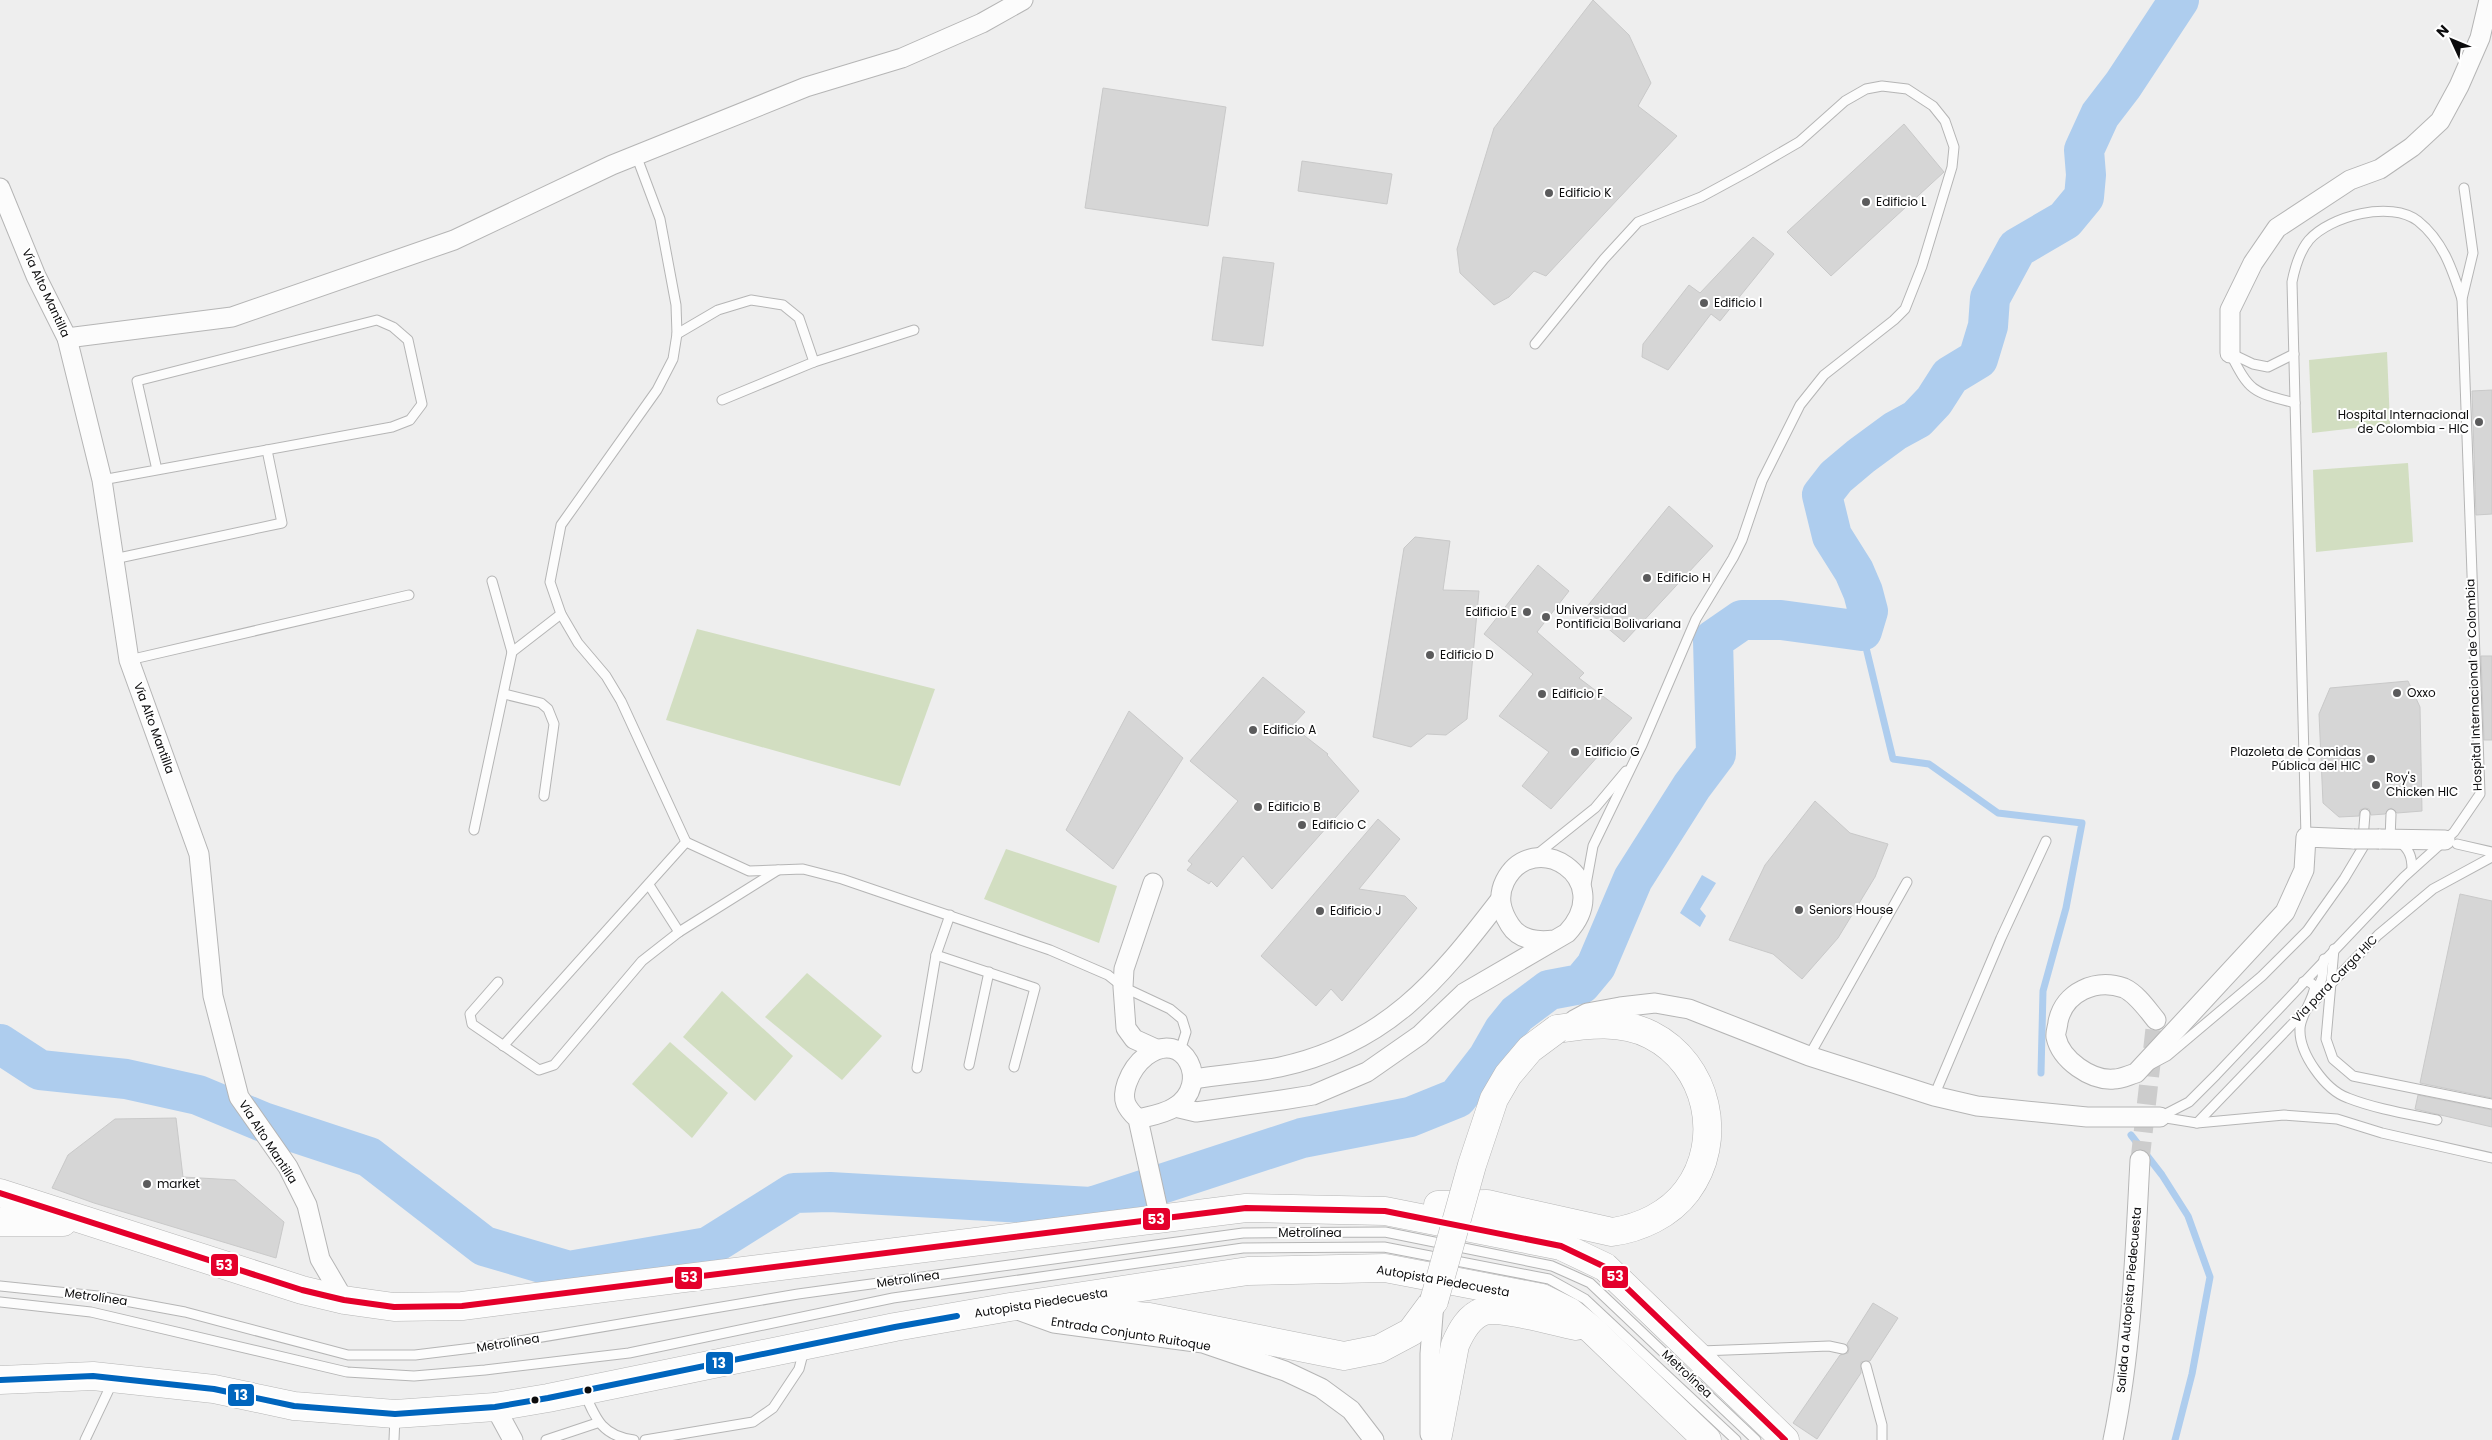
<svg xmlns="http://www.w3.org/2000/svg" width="2492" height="1440" viewBox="0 0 2492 1440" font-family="Poppins,sans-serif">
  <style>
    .green { fill: #d2dec1 }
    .water { fill: #aecdee }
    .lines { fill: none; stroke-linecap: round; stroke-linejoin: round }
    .stream { stroke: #aecdee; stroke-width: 7 }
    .river { stroke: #aecdee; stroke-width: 40 }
    .building { fill: #d6d6d6; stroke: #c9c9c9 }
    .street-tunnel { stroke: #ccc; stroke-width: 19; stroke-dasharray: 19 9; stroke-linecap: butt }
    .lane-casing { stroke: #b5b5b5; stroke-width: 11 }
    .street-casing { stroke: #b5b5b5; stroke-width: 21 }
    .highway-casing { stroke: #b5b5b5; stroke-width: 29 }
    .lane { stroke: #fcfcfc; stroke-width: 9 }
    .street { stroke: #fcfcfc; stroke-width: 19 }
    .highway { stroke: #fcfcfc; stroke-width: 28 }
    .street-bridge-casing { stroke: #b5b5b5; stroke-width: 21; stroke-linecap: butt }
    .highway-bridge-casing { stroke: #b5b5b5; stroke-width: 29; stroke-linecap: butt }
    .street-bridge { stroke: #fcfcfc; stroke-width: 19 }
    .highway-bridge { stroke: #fcfcfc; stroke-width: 28 }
    .bus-1-casing { stroke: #fff; stroke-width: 10 }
    .bus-2-casing { stroke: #fff; stroke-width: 10 }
    .bus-1 { stroke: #e4002b; stroke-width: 6 }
    .bus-2 { stroke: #0065bd; stroke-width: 6 }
    .poi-dot { fill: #5b5b5c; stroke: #fff; stroke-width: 2 }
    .bus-dot { fill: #0c0c0d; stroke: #fff; stroke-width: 2 }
    .labels { text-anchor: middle; stroke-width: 4; stroke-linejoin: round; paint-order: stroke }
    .poi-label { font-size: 12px; fill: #0c0c0d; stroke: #fff; text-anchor: start }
    .street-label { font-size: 12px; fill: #0c0c0d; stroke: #fff }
    .line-badge { stroke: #fff; stroke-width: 2 }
    .badge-label { font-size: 14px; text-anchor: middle; font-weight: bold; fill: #fff }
  </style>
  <rect width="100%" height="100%" fill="#eee"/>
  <!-- green -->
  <g class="green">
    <polygon points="2387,352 2390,424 2312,433 2309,360"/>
    <polygon points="2408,463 2413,542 2316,552 2313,470"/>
    <polygon points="697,629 935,689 900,786 666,720"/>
    <polygon points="1006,849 1117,886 1099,943 984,899"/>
    <polygon points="807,973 882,1036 842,1080 765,1017"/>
    <polygon points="722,991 793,1056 755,1101 683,1037"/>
    <polygon points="670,1042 728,1093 692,1138 632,1084"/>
  </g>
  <!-- water -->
  <polygon class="water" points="1702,875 1716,883 1700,909 1706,916 1700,927 1680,913"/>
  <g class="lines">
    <!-- stream -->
    <g class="stream">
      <polyline points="1862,631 1893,759 1929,764 1998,813 2082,823 2066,908 2043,991 2041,1073"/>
      <polyline points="2131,1135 2162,1175 2188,1216 2210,1277 2192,1374 2175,1440"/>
    </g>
    <!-- river -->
    <polyline class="river" points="0,1044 40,1070 126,1079 198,1095 263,1122 369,1157 484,1246 569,1271 708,1247 794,1193 830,1192 1091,1207 1302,1138 1410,1117 1457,1098 1488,1058 1504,1030 1517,1014 1549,990 1581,984 1596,966 1633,879 1692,786 1716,754 1713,640 1742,620 1781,620 1862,631 1868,611 1863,592 1854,571 1832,536 1822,495 1836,477 1861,456 1895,431 1917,419 1934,401 1950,376 1978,359 1988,326 1990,298 2017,248 2065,220 2084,197 2086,175 2084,150 2100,115 2123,85 2179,0"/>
  </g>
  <!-- building -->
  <g class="building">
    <polygon points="1593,0 1629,35 1651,83 1638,106 1677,136 1546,276 1534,271 1509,297 1494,305 1460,273 1457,249 1494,128"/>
    <polygon points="1103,88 1226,107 1208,226 1085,208"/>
    <polygon points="1904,124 1944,172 1831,276 1787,232"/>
    <polygon points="1302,161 1392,174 1387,204 1298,191"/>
    <polygon points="1753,237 1774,254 1720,321 1711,314 1668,370 1642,357 1643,344 1689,285 1700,293"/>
    <polygon points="1223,257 1274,263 1263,346 1212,340"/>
    <polygon points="2492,390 2492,514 2476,515 2472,391"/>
    <polygon points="1669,506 1713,546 1624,642 1585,609"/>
    <polygon points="1415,537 1450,541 1443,590 1479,591 1467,719 1446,735 1427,734 1411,747 1373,737 1404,548"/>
    <polygon points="1538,565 1569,591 1537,632 1584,673 1579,678 1632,718 1551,809 1522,786 1549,752 1499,716 1533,674 1484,634"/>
    <polygon points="2481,656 2492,656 2492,740 2484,740"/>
    <polygon points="1263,677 1305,712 1292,726 1328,754 1327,755 1359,791 1272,889 1243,856 1217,887 1211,881 1209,884 1187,870 1192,864 1188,861 1238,801 1190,761"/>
    <polygon points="2408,681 2420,707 2422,811 2397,813 2391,808 2385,814 2371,815 2369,809 2365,808 2360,810 2359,816 2339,817 2323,803 2319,714 2330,688"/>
    <polygon points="1129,711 1183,758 1113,869 1066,830"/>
    <polygon points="1815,801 1850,833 1888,844 1875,877 1838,938 1802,979 1773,954 1729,940 1765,865"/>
    <polygon points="1378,819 1400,839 1359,889 1405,896 1417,908 1342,1001 1331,989 1316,1006 1261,956"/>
    <polygon points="2460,894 2492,901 2492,1098 2420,1083"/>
    <polygon points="2418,1095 2492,1110 2492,1127 2415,1109"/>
    <polygon points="176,1118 183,1177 235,1180 284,1222 276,1258 94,1203 52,1188 68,1155 115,1119"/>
    <polygon points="1873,1303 1898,1318 1870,1361 1861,1362 1861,1373 1817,1439 1793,1423 1840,1355 1848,1353 1849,1348 1847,1344"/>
  </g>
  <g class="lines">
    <!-- street-tunnel -->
    <polyline class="street-tunnel" points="2140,1160 2156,1020"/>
    <defs>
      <g id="lane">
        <polyline points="677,334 718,310 751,300 783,305 799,318 814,362 722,400"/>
        <polyline points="1535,344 1604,259 1638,222 1701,197 1749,171 1799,142 1845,101 1866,89 1882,86 1907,89 1933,106 1945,121 1954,147 1952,167 1922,266 1905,309 1894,320 1824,375 1800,405 1762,481 1742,540 1733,558 1696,619 1642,745 1593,846 1585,890"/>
        <path d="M2230,353C2250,392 2252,392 2295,403"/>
        <polyline points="2230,353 2253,364 2268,367 2294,354"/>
        <polyline points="814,362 914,330"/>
        <path d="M102,480C198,462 295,445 392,427L410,420L422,404L408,340L393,327L377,320L137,381L157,470"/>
        <polyline points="114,559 282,523 267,450"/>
        <polyline points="492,581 512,652"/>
        <polyline points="129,660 409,595"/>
        <polyline points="504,694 541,703 548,709 554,724 544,796"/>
        <polyline points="474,830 512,652 561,614"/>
        <path d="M2306,837L2292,282C2295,267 2299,252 2309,240C2330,216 2391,200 2418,221C2443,241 2452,269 2462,299"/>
        <polyline points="2363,839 2365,814"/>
        <polyline points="2390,839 2391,814"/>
        <polyline points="686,842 749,871 803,869 842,879 1050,950 1108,975 1123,987 1170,1009 1182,1019 1186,1032 1180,1051"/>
        <path d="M2400,842C2409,850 2412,856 2412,869"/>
        <polyline points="2457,844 2492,852"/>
        <polyline points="1535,856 1595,808 1626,771"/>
        <polyline points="649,885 679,932"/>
        <polyline points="2334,949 2326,1039 2333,1059 2353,1076 2492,1104"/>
        <polyline points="936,955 1035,988 1014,1067"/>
        <polyline points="498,982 470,1014 472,1024 539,1070 554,1065 642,961 679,932 778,870"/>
        <path d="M2303,982L2308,981L2315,986C2313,1001 2300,1016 2300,1029C2299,1053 2325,1090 2348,1098C2376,1109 2408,1114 2437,1120"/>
        <polyline points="2316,993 2322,978 2324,959"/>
        <polyline points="503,1046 686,842 621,701 606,676 578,643 561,614 550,582 561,525 657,390 673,359 677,334 676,305 660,219 636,155"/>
        <polyline points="1809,1056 1907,882"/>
        <polyline points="2152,1064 2167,1056 2262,976 2307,931 2344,879 2365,844"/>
        <polyline points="969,1065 989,972"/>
        <polyline points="917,1068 936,955 950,915"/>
        <polyline points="1934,1096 2001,938 2046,841"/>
        <polyline points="2160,1117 2189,1102 2216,1075 2404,877 2454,832 2480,794 2462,299 2473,253 2464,188"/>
        <polyline points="2160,1117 2197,1123 2284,1115 2337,1119 2382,1133 2492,1158"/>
        <polyline points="2197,1123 2378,935 2433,889 2492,857"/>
        <polyline points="0,1286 98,1296 185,1312 348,1355 415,1355 489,1346 798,1294 1243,1233 1385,1232 1552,1266 1590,1283 1756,1440"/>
        <polyline points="0,1302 91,1312 347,1372 414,1376 485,1370 629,1353 893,1298 1243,1248 1384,1247 1549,1279 1585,1299 1736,1440"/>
        <polyline points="1701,1351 1829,1346 1843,1349"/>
        <polyline points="1866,1366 1882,1425 1882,1440"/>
        <path d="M585,1394C596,1420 603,1436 634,1440"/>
        <polyline points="85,1440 113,1381"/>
        <polyline points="394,1440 395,1417"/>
        <polyline points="546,1440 597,1423"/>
        <polyline points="645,1440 753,1422 773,1408 799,1369 804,1350"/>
      </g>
      <g id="street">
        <polyline points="0,188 36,276 67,338 102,480 129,660 199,854 213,996 239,1097 288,1167 307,1205 320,1259 344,1300"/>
        <polyline points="67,338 232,317 454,240 612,165 806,87 902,58 982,23 1023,0"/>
        <polyline points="2230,353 2230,310 2253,263 2277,228 2350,180 2380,169 2412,147 2440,121 2459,86 2480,38 2489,0"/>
        <polyline points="2379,839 2445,840"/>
        <polyline points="1153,883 1124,969 1123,987 1126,1028 1134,1039 1156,1049"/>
        <polyline points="1574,1020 1587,1013 1620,1007 1655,1003 1689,1009 1809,1056 1934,1096 1977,1106 2087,1117 2160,1117"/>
        <path d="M2156,1020C2147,1009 2137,994 2124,988C2096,978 2064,992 2058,1022C2058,1026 2055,1033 2056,1037C2061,1060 2091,1081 2114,1079C2121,1079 2129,1075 2136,1073L2285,912L2304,870L2306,837L2354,839"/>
        <path d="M1194,1079C1222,1074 1251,1073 1280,1067C1386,1044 1437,982 1500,900"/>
        <path d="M1175,1107L1196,1112L1282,1100L1313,1095L1367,1072L1420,1035L1464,993L1567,933C1618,878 1533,826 1505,881C1497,897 1501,911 1510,925C1519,940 1538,942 1554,940"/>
        <path d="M1138,1119C1150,1116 1164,1114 1175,1107C1212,1084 1184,1027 1146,1056C1137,1063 1131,1072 1127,1083C1121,1100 1126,1108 1138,1119L1160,1219"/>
        <polyline points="1012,1308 1054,1323 1203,1343 1285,1371 1321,1388 1351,1410 1374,1440"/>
        <polyline points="495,1407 513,1440"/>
        <polyline points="1430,1434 1430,1354 1434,1302"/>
        <path d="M2113,1440C2132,1349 2135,1253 2140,1160"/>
      </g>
      <g id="highway">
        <polyline points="0,1193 302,1290 344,1300 394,1307 462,1306 1246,1208 1385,1211 1561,1246 1605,1267 1785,1440"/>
        <path d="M1438,1205L1487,1204L1612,1232C1640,1228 1669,1215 1687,1191C1725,1140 1708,1064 1651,1035C1622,1020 1588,1024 1557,1029"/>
        <polyline points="0,1222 63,1222"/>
        <polyline points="1068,1310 1149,1317 1344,1356 1379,1349 1411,1332 1434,1301"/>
        <polyline points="0,1380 93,1376 214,1389 294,1406 395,1414 495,1407 548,1398 895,1327 1010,1307 1248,1271 1385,1268 1542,1298 1570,1312 1592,1330 1707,1440"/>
        <path d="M1437,1440L1455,1345C1461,1331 1469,1316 1484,1311C1502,1306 1555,1322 1576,1326"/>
      </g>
    </defs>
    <!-- lane casing -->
    <use href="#lane" class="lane-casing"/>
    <!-- street casing -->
    <use href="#street" class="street-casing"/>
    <!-- highway casing -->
    <use href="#highway" class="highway-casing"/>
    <!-- lane -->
    <use href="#lane" class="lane"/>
    <!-- street -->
    <use href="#street" class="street"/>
    <!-- highway -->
    <use href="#highway" class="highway"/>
    <defs>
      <polyline id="street-bridge" points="2354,839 2379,839"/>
      <polyline id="highway-bridge" points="1434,1301 1472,1165 1494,1099 1508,1075 1530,1049 1557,1029"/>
    </defs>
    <!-- street-bridge casing -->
    <use href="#street-bridge" class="street-bridge-casing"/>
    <!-- highway-bridge casing -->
    <use href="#highway-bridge" class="highway-bridge-casing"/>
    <!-- street-bridge -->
    <use href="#street-bridge" class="street-bridge"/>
    <!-- highway-bridge -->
    <use href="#highway-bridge" class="highway-bridge"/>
    <defs>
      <polyline id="bus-1" points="0,1193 302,1290 344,1300 394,1307 462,1306 1246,1208 1385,1211 1561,1246 1605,1267 1785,1440"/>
      <polyline id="bus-2" points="0,1380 93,1376 214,1389 294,1406 395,1414 495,1407 548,1398 895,1327 957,1316"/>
    </defs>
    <!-- bus-1 casing -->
    <use href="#bus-1" class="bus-1-casing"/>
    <!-- bus-2 casing -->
    <use href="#bus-2" class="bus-2-casing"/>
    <!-- bus-1 -->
    <use href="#bus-1" class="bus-1"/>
    <!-- bus-2 -->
    <use href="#bus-2" class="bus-2"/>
  </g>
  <!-- markers -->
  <g class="poi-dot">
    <circle cx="1549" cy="193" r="5"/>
    <circle cx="1866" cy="202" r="5"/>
    <circle cx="1704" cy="303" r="5"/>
    <circle cx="2479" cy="422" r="5"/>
    <circle cx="1647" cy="578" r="5"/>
    <circle cx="1527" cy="612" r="5"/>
    <circle cx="1546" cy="617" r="5"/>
    <circle cx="1430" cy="655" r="5"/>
    <circle cx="2397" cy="693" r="5"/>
    <circle cx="1542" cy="694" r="5"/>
    <circle cx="1253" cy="730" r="5"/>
    <circle cx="1575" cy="752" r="5"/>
    <circle cx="2371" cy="759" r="5"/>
    <circle cx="2376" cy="785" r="5"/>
    <circle cx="1258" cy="807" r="5"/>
    <circle cx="1302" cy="825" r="5"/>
    <circle cx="1799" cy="910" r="5"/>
    <circle cx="1320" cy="911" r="5"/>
    <circle cx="147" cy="1184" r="5"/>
  </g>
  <g class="bus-dot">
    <circle cx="588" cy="1390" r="4.5"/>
    <circle cx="535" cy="1400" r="4.5"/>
  </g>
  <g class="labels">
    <!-- poi labels -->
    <g class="poi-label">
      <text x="1559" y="197">Edificio K</text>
      <text x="1876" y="206">Edificio L</text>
      <text x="1714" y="307">Edificio I</text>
      <text x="2469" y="419" text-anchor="end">Hospital Internacional<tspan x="2469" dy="14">de Colombia - HIC</tspan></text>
      <text x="1657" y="582">Edificio H</text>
      <text x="1556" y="614">Universidad<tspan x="1556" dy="14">Pontificia Bolivariana</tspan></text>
      <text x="1517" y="616" text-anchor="end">Edificio E</text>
      <text x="1440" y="659">Edificio D</text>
      <text x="2407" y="697">Oxxo</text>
      <text x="1552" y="698">Edificio F</text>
      <text x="1263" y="734">Edificio A</text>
      <text x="1585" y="756">Edificio G</text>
      <text x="2361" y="756" text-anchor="end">Plazoleta de Comidas<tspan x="2361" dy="14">Pública del HIC</tspan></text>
      <text x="2386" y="782">Roy's<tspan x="2386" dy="14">Chicken HIC</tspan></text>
      <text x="1268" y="811">Edificio B</text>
      <text x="1312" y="829">Edificio C</text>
      <text x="1809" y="914">Seniors House</text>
      <text x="1330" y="915">Edificio J</text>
      <text x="157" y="1188">market</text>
    </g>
    <!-- street labels -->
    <g class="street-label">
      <text transform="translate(46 293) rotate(65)" y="4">Vía Alto Mantilla</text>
      <text transform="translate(2474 685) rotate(-92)" y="4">Hospital Internacional de Colombia</text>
      <text transform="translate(154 728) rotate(70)" y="4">Vía Alto Mantilla</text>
      <text transform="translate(2335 979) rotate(-46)" y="4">Via para Carga HIC</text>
      <text transform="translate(268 1142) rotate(57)" y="4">Vía Alto Mantilla</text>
      <text x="1310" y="1237">Metrolínea</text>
      <text transform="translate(908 1279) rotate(-8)" y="4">Metrolínea</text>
      <text transform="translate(1443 1281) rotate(10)" y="4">Autopista Piedecuesta</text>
      <text transform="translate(96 1297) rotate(8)" y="4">Metrolínea</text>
      <text transform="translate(2129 1300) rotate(-85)" y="4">Salida a Autopista Piedecuesta</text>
      <text transform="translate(1041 1303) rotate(-9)" y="4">Autopista Piedecuesta</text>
      <text transform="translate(1131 1334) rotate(9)" y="4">Entrada Conjunto Ruitoque</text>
      <text transform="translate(508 1343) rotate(-9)" y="4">Metrolínea</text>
      <text transform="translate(1687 1374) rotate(43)" y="4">Metrolínea</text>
    </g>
  </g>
  <g class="line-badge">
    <rect x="1142" y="1207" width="29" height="24" rx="5" fill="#e4002b"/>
    <rect x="210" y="1253" width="29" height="24" rx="5" fill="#e4002b"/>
    <rect x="1601" y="1265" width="28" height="24" rx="5" fill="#e4002b"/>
    <rect x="674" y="1266" width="29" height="24" rx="5" fill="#e4002b"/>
    <rect x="705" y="1351" width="29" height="24" rx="5" fill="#0065bd"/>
    <rect x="227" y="1383" width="28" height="24" rx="5" fill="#0065bd"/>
  </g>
  <g class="badge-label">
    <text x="1156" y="1224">53</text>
    <text x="224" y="1270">53</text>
    <text x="1615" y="1281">53</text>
    <text x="689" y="1282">53</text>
    <text x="719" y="1368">13</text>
    <text x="241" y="1400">13</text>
  </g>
  <!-- north arrow -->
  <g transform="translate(2452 40) rotate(314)" stroke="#ffffff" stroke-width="4" paint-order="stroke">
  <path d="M0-4L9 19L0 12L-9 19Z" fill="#0c0c0d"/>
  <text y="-8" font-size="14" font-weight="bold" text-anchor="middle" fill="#0c0c0d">N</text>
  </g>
</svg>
